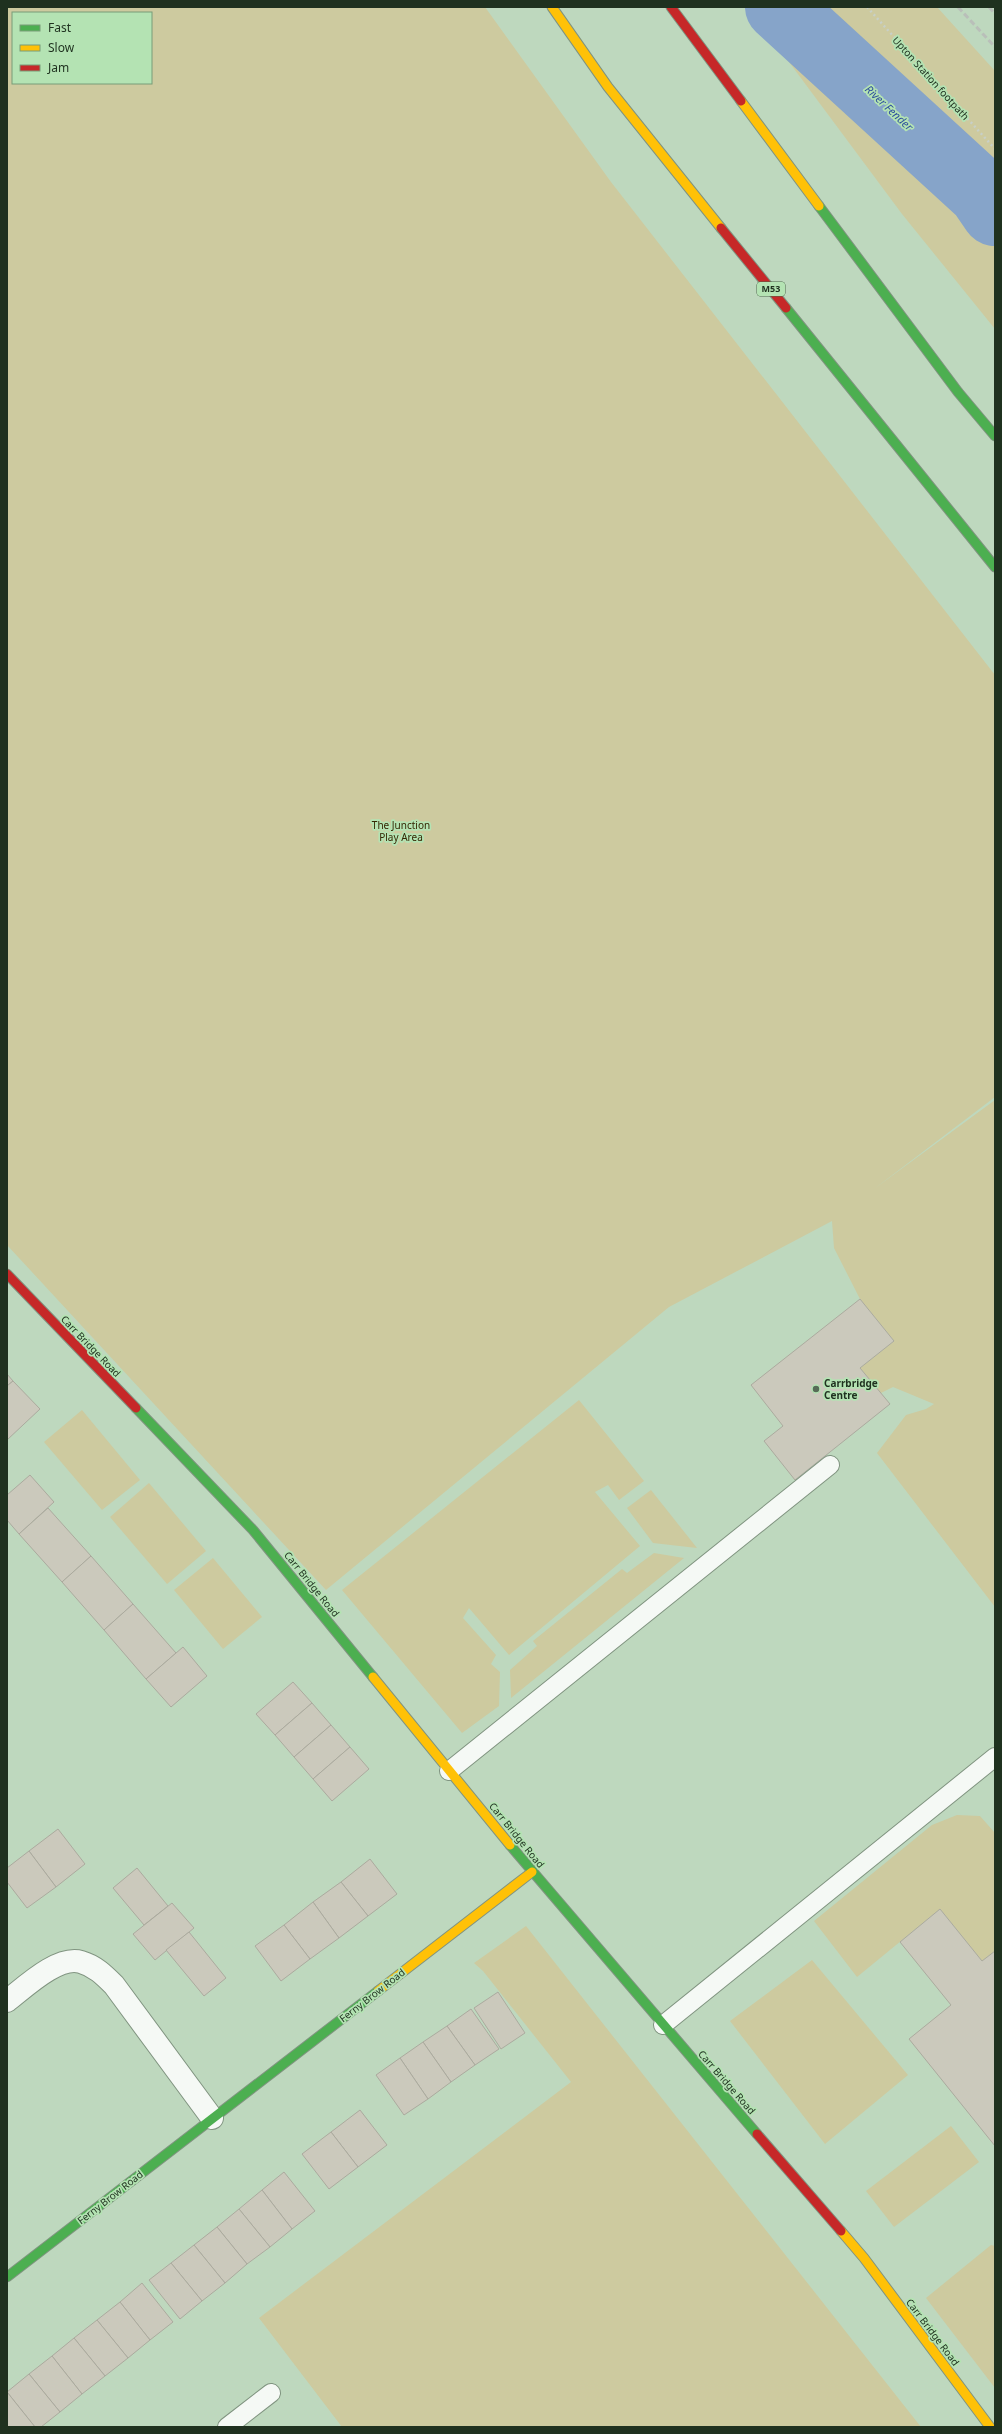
<svg xmlns="http://www.w3.org/2000/svg" width="1002" height="2434" viewBox="0 0 1002 2434" font-family="'Noto Sans',sans-serif">
  <style>
    .green { fill: #cdca9f; fill-rule: evenodd }
    .lines { fill: none; stroke-linecap: round; stroke-linejoin: round }
    .river { stroke: #86a4c9; stroke-width: 68 }
    .building { fill: #cbc9bc; stroke: #abaa9e }
    .lane-casing { stroke: #809480; stroke-width: 20 }
    .street-casing { stroke: #809480; stroke-width: 24 }
    .fast-casing { stroke: #809480; stroke-width: 11 }
    .slow-casing { stroke: #809480; stroke-width: 11 }
    .jam-casing { stroke: #809480; stroke-width: 11 }
    .path { stroke: #c8d0c8; stroke-width: 2.5; stroke-dasharray: 2 3; stroke-linecap: butt }
    .lane { stroke: #f5f9f5; stroke-width: 18 }
    .street { stroke: #f5f9f5; stroke-width: 22 }
    .fast { stroke: #4caf50; stroke-width: 9 }
    .slow { stroke: #ffc107; stroke-width: 9 }
    .jam { stroke: #c62828; stroke-width: 9 }
    .rail { stroke: #b9bfb9; stroke-width: 3; stroke-dasharray: 6 3; stroke-linecap: butt }
    .poi-dot { fill: #576b57; stroke: #b4e3b3; stroke-width: 1.5 }
    .labels { text-anchor: middle; stroke-width: 3.5; stroke-linejoin: round; paint-order: stroke }
    .shield { fill: #b4e3b3; stroke: #4c664b; stroke-width: 1 }
    .shield-label { font-size: 9px; font-weight: bold; fill: #1f311f }
    .street-label { font-size: 10px; fill: #1f311f; stroke: #b4e3b3 }
    .park-label { font-size: 10px; fill: #362704; stroke: #b4e3b3 }
    .poi-label { font-size: 10px; font-weight: bold; fill: #1f311f; stroke: #b4e3b3; text-anchor: start }
    .water-label { font-size: 11px; font-style: italic; fill: #2c4e9d; stroke: #b4e3b3 }
  </style>
  <rect width="100%" height="100%" fill="#bed8be"/>
  <!-- green -->
  <g class="green">
    <path d="M7,7H485L611,182L995,675V1097L874,1189L995,1100V1607L877,1453L906,1415L926,1409L934,1404L893,1387L881,1393L860,1368L894,1341L860,1299L834,1248L832,1221L669,1307L326,1590L7,1245ZM13,13H151V83H13Z"/>
    <polygon points="748,7 937,7 995,71 995,329 902,214"/>
    <polygon points="579,1400 644,1481 619,1500 608,1485 595,1492 640,1546 509,1655 469,1608 463,1618 496,1655 491,1664 500,1672 499,1706 462,1733 342,1590"/>
    <polygon points="82,1410 140,1480 102,1510 44,1442"/>
    <polygon points="149,1483 206,1551 167,1584 110,1517"/>
    <polygon points="651,1490 697,1548 653,1543 627,1508"/>
    <polygon points="654,1553 684,1558 511,1698 510,1670 537,1646 533,1641 622,1569 627,1573"/>
    <polygon points="213,1558 262,1617 223,1649 174,1590"/>
    <polygon points="957,1815 980,1816 995,1833 995,1951 982,1961 940,1909 857,1977 814,1921 932,1825"/>
    <polygon points="526,1926 921,2427 342,2427 259,2318 571,2082 483,1971 474,1963"/>
    <polygon points="812,1960 908,2075 825,2144 730,2021"/>
    <polygon points="951,2126 979,2162 894,2227 866,2191"/>
    <polygon points="991,2245 995,2246 995,2388 926,2298"/>
  </g>
  <g class="lines">
    <!-- river -->
    <polyline class="river" points="779,7 982,193 995,212"/>
  </g>
  <!-- building -->
  <g class="building">
    <polygon points="860,1299 894,1341 860,1368 890,1404 795,1480 764,1441 783,1426 751,1385"/>
    <polygon points="7,1374 13,1381 7,1386"/>
    <polygon points="13,1381 40,1409 7,1440 7,1386"/>
    <polygon points="30,1475 54,1502 19,1534 7,1520 7,1495"/>
    <polygon points="48,1508 91,1556 62,1582 19,1534"/>
    <polygon points="91,1556 133,1604 104,1630 62,1582"/>
    <polygon points="133,1604 176,1653 146,1679 104,1630"/>
    <polygon points="183,1647 207,1676 171,1707 146,1679"/>
    <polygon points="293,1682 312,1703 275,1735 256,1714"/>
    <polygon points="312,1703 331,1725 294,1757 275,1735"/>
    <polygon points="331,1725 350,1747 313,1779 294,1757"/>
    <polygon points="350,1747 369,1769 332,1801 313,1779"/>
    <polygon points="58,1829 85,1864 56,1887 29,1851"/>
    <polygon points="29,1851 56,1887 27,1908 7,1882 7,1868"/>
    <polygon points="370,1859 397,1894 368,1916 341,1882"/>
    <polygon points="137,1868 168,1906 144,1925 113,1888"/>
    <polygon points="341,1882 368,1916 339,1938 313,1902"/>
    <polygon points="313,1902 339,1938 310,1959 284,1925"/>
    <polygon points="172,1903 194,1928 155,1960 133,1934"/>
    <polygon points="940,1909 982,1961 995,1951 995,2146 909,2039 951,2005 900,1942"/>
    <polygon points="284,1925 310,1959 281,1981 255,1946"/>
    <polygon points="189,1932 226,1978 204,1996 166,1950"/>
    <polygon points="498,1992 525,2033 501,2049 474,2008"/>
    <polygon points="471,2009 499,2049 475,2065 447,2026"/>
    <polygon points="447,2026 475,2065 451,2082 423,2042"/>
    <polygon points="423,2042 451,2082 428,2099 400,2058"/>
    <polygon points="400,2058 428,2099 404,2115 376,2075"/>
    <polygon points="360,2110 387,2145 358,2167 331,2132"/>
    <polygon points="331,2132 358,2167 329,2189 302,2154"/>
    <polygon points="284,2172 315,2211 292,2229 262,2190"/>
    <polygon points="262,2190 292,2229 270,2247 239,2209"/>
    <polygon points="239,2209 270,2247 247,2264 217,2227"/>
    <polygon points="217,2227 247,2264 225,2283 194,2245"/>
    <polygon points="194,2245 225,2283 202,2301 171,2263"/>
    <polygon points="171,2263 202,2301 180,2319 149,2280"/>
    <polygon points="142,2283 173,2322 150,2340 120,2302"/>
    <polygon points="120,2302 150,2340 128,2358 97,2320"/>
    <polygon points="97,2320 128,2358 105,2376 74,2338"/>
    <polygon points="74,2338 105,2376 82,2394 52,2356"/>
    <polygon points="52,2356 82,2394 60,2412 29,2374"/>
    <polygon points="29,2374 60,2412 41,2427 35,2427 7,2392"/>
    <polygon points="7,2392 35,2427 7,2427"/>
  </g>
  <g class="lines">
    <defs>
      <g id="lane">
        <polyline points="449,1771 830,1465"/>
        <polyline points="663,2025 995,1757"/>
        <polyline points="227,2427 271,2393"/>
      </g>
      <path id="street" d="M7,2001C24,1988 58,1955 81,1962C95,1966 104,1975 114,1985L212,2118"/>
      <g id="fast">
        <polyline points="819,206 958,392 995,436"/>
        <polyline points="786,308 995,567"/>
        <polyline points="136,1408 253,1530 373,1677"/>
        <polyline points="510,1845 757,2134"/>
        <polyline points="7,2277 378,1991"/>
      </g>
      <g id="slow">
        <polyline points="552,7 608,87 721,228"/>
        <polyline points="741,101 819,206"/>
        <polyline points="373,1677 510,1845"/>
        <polyline points="378,1991 532,1872"/>
        <polyline points="841,2231 864,2258 990,2427"/>
      </g>
      <g id="jam">
        <polyline points="671,7 741,101"/>
        <polyline points="721,228 786,308"/>
        <polyline points="7,1274 136,1408"/>
        <polyline points="757,2134 841,2231"/>
      </g>
    </defs>
    <!-- lane casing -->
    <use href="#lane" class="lane-casing"/>
    <!-- street casing -->
    <use href="#street" class="street-casing"/>
    <!-- fast casing -->
    <use href="#fast" class="fast-casing"/>
    <!-- slow casing -->
    <use href="#slow" class="slow-casing"/>
    <!-- jam casing -->
    <use href="#jam" class="jam-casing"/>
    <!-- path -->
    <polyline class="path" points="867,7 995,149"/>
    <!-- lane -->
    <use href="#lane" class="lane"/>
    <!-- street -->
    <use href="#street" class="street"/>
    <!-- fast -->
    <use href="#fast" class="fast"/>
    <!-- slow -->
    <use href="#slow" class="slow"/>
    <!-- jam -->
    <use href="#jam" class="jam"/>
    <!-- rail -->
    <g class="rail">
      <polyline points="958,7 995,47"/>
      <polyline points="989,7 995,14"/>
    </g>
  </g>
  <!-- markers -->
  <circle class="poi-dot" cx="816" cy="1389" r="4"/>
  <g class="labels">
    <!-- shield labels -->
    <rect class="shield" x="757" y="282" width="28" height="14" rx="3"/>
    <g class="shield-label">
      <text x="771" y="292">M53</text>
    </g>
    <!-- street labels -->
    <g class="street-label">
      <text transform="translate(931 78) rotate(48)" y="4">Upton Station footpath</text>
      <text transform="translate(91 1346) rotate(46)" y="4">Carr Bridge Road</text>
      <text transform="translate(312 1584) rotate(51)" y="4">Carr Bridge Road</text>
      <text transform="translate(517 1835) rotate(51)" y="4">Carr Bridge Road</text>
      <text transform="translate(372 1995) rotate(-38)" y="4">Ferny Brow Road</text>
      <text transform="translate(727 2082) rotate(49)" y="4">Carr Bridge Road</text>
      <text transform="translate(110 2197) rotate(-38)" y="4">Ferny Brow Road</text>
      <text transform="translate(933 2332) rotate(53)" y="4">Carr Bridge Road</text>
    </g>
    <!-- park labels -->
    <g class="park-label">
      <text x="401" y="829">The Junction<tspan x="401" dy="12">Play Area</tspan></text>
    </g>
    <!-- poi labels -->
    <g class="poi-label">
      <text x="824" y="1387">Carrbridge<tspan x="824" dy="12">Centre</tspan></text>
    </g>
    <!-- water labels -->
    <g class="water-label">
      <text transform="translate(889 108) rotate(43)" y="4">River Fender</text>
    </g>
  </g>
  <!-- border -->
  <rect width="1002" height="2434" fill="none" stroke="#1f311f" stroke-width="16"/>
  <!-- legend -->
  <rect x="12" y="12" width="140" height="72" fill="#b4e3b3" stroke="#789c78"/>
  <rect x="20" y="25" width="20" height="6" fill="#4caf50" stroke="#789c78"/>
  <text x="48" y="32" font-size="12" fill="#1f311f">Fast</text>
  <rect x="20" y="45" width="20" height="6" fill="#ffc107" stroke="#789c78"/>
  <text x="48" y="52" font-size="12" fill="#1f311f">Slow</text>
  <rect x="20" y="65" width="20" height="6" fill="#c62828" stroke="#789c78"/>
  <text x="48" y="72" font-size="12" fill="#1f311f">Jam</text>
</svg>
